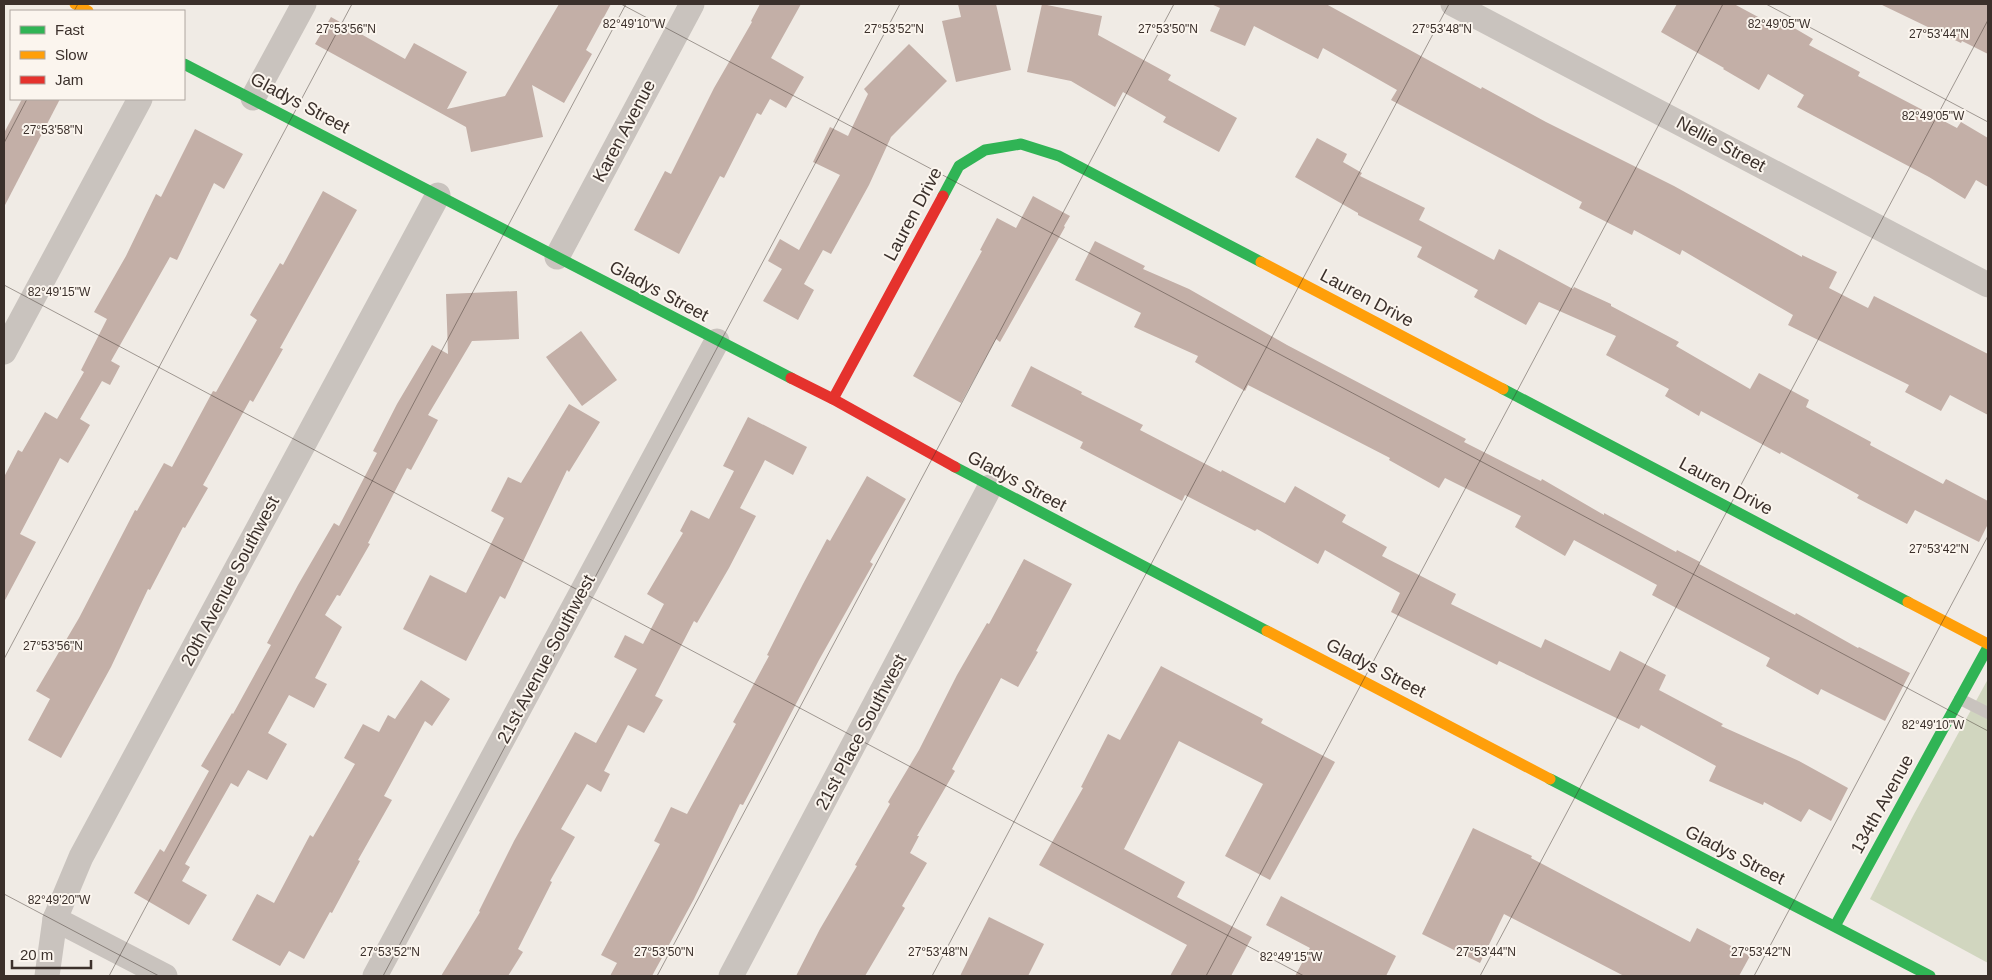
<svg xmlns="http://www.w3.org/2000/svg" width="1992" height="980" viewBox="0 0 1992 980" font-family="Arial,sans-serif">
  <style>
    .green { fill: #d1d6bf }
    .building { fill: #c3afa7 }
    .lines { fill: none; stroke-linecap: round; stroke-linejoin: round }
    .lane { stroke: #c9c3be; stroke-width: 12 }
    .street { stroke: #c9c3be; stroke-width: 25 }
    .fast { stroke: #30b455; stroke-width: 11 }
    .slow { stroke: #ff9f0a; stroke-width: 11 }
    .jam { stroke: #e5322d; stroke-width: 11 }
    .ticks { fill: none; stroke: #3b302b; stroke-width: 1; stroke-opacity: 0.45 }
    .labels { text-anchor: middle; stroke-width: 4; stroke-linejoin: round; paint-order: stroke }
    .street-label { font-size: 18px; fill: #3b302b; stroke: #fbf5ee }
    .ticks-label { font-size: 12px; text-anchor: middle; fill: #3b302b; stroke: #fbf5ee; stroke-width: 4; stroke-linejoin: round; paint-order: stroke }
  </style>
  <rect width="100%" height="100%" fill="#f0ebe5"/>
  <!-- green -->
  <polygon class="green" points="1988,679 1988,963 1870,899 1913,816"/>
  <!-- building -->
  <g class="building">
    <polygon points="559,4 611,4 586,50 592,54 564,103 532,85 543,137 471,152 466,127 315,44 331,17 405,59 414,43 467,72 447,109 505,96"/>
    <polygon points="760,4 801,4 771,58 804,77 786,108 770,99 761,115 757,113 724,178 720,176 679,254 634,230 665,171 671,174 714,88 752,22 751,21"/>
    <polygon points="958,4 996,4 1011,70 956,82 942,21 961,17"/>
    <polygon points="1042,4 1102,16 1098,35 1171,75 1168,80 1237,118 1219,152 1163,122 1166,117 1123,92 1115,107 1071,81 1027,72"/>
    <polygon points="1211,4 1326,4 1481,89 1482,87 1546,122 1674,186 1802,257 1802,255 1837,272 1829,288 1868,308 1874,296 1988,354 1988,415 1950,395 1941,411 1905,392 1909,385 1788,325 1793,315 1682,250 1680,255 1634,230 1632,235 1579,208 1582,202 1391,100 1397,90 1323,48 1318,59 1254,26 1245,46 1210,31 1220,8"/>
    <polygon points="1677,4 1734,4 1773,25 1777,18 1813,39 1809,45 1860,72 1858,76 1957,128 1961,122 1988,138 1988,187 1976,180 1965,199 1929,177 1797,107 1804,95 1768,74 1759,90 1723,69 1724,68 1661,32"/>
    <polygon points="1880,4 1988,4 1988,54 1962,41 1961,43"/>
    <polygon points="909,44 947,81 891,137 869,185 831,254 823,250 804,284 814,290 798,320 763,301 782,269 768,261 780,239 799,250 840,175 813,162 830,127 848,136 868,94 864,89"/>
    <polygon points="22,99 60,99 4,207 4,133"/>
    <polygon points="195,129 243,154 224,189 214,183 177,260 170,257 111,361 120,366 110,385 102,381 80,419 90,425 68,463 60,458 20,534 36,542 4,602 4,477 18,450 22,452 45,412 57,419 84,372 81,370 107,319 94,312 126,256 156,194 161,197"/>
    <polygon points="1317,138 1347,154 1343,162 1362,173 1360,176 1425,208 1419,220 1494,260 1499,249 1573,289 1574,287 1611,304 1611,306 1679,342 1676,346 1750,389 1759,373 1809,400 1806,407 1871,442 1870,445 1943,484 1946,479 1988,501 1988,524 1979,542 1915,510 1907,524 1857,498 1859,495 1781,452 1780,454 1701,411 1699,416 1665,396 1669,389 1606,355 1616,336 1539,302 1526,325 1474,297 1478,290 1417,257 1422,247 1358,215 1358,213 1295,177"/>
    <polygon points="323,191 357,210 280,348 283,349 253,402 250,400 203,485 208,488 185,528 183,527 150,590 148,589 111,667 61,758 28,740 50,699 36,691 79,618 135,510 137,511 164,463 172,467 213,391 216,392 257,320 250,315 280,263 283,265"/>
    <polygon points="1033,196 1070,216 1064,226 1065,227 1000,342 996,339 961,403 913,376 982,251 980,250 997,218 1016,228"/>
    <polygon points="1095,241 1145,266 1143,269 1189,289 1287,345 1466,439 1464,442 1541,481 1542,479 1604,515 1604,513 1676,552 1677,550 1700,562 1699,564 1795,615 1796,613 1858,648 1859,647 1910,673 1885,721 1821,689 1818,695 1766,666 1770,658 1652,595 1657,585 1574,540 1565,556 1515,527 1521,516 1445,478 1439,488 1389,460 1390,458 1248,385 1245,391 1195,362 1198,356 1134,327 1141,313 1075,280"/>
    <polygon points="517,291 519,339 472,341 428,415 438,420 411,470 407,468 368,543 370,544 340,596 337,595 325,615 342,627 315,678 327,684 314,708 289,695 268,733 287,744 267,780 248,770 238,787 231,783 185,864 190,867 182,881 207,895 189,925 134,893 160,849 164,852 209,771 201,766 232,713 233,714 271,645 267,643 298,585 334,523 339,526 377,453 373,451 397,404 432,345 448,354 446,294"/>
    <polygon points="581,331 617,380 582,406 546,357"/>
    <polygon points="1031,366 1082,392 1081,394 1143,425 1140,430 1221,472 1222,470 1285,503 1295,486 1346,515 1342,522 1387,547 1382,556 1456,594 1451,604 1541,648 1545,639 1610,671 1620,651 1666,675 1659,690 1723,724 1721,726 1799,761 1848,788 1831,821 1809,809 1801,822 1764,802 1763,805 1709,781 1716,766 1641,725 1639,729 1499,661 1497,665 1391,612 1400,593 1325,550 1318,564 1257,529 1255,531 1185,495 1182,501 1080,448 1083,442 1011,406"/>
    <polygon points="569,404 600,422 569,472 567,470 505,599 500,596 466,661 403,629 430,575 466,593 504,518 491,511 508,477 521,483"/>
    <polygon points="748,417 807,447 793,475 765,460 740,508 756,516 729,568 697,623 694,621 655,696 663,700 644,733 628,725 604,771 610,774 601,792 587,784 561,829 575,837 550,881 552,882 518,949 523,952 508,976 441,976 480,912 479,911 514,841 575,732 596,743 637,669 614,657 625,635 643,644 664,604 647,594 683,533 680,531 691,510 709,519 734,471 723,466"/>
    <polygon points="867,476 906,499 870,562 873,564 819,660 743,805 740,804 694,899 652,976 610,976 617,963 601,955 660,844 654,841 671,807 687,814 736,724 733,722 769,656 767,655 803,584 827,539 830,541"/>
    <polygon points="1024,559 1072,584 1036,651 1038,652 1018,687 1001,678 952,769 955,771 917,836 919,836 910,853 927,863 902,906 905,908 865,976 796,976 820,929 857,866 855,865 890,804 888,802 919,750 957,675 987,623 989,624"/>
    <polygon points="1161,666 1263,719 1261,723 1335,762 1270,880 1225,856 1263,784 1179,741 1124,849 1185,882 1177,897 1252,937 1231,976 1170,976 1187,945 1039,865 1083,788 1081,787 1108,734 1120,740"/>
    <polygon points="421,680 450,699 432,726 425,721 384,796 392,800 358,860 360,861 332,913 330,912 304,959 289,951 280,966 232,940 257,894 274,903 310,835 313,837 355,764 344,758 363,724 379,732 388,715 395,719"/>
    <polygon points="1473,828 1532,856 1531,858 1690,942 1697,928 1750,956 1739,976 1624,976 1504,914 1480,963 1422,934"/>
    <polygon points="1281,896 1396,956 1386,976 1295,976 1310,948 1266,925"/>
    <polygon points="989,917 1044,944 1028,976 960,976"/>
  </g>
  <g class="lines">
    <!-- lane -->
    <polyline class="lane" points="1960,699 1988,713"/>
    <!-- street -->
    <g class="street">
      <polyline points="1453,4 1988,285"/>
      <polyline points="253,98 304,4"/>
      <polyline points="557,257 692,4"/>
      <polyline points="4,352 140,99"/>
      <polyline points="55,919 165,976"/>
      <polyline points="47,976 55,919 81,857 438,195"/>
      <polyline points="375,976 717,341"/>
      <polyline points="731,976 990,487"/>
    </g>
    <!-- fast -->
    <g class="fast">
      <polyline points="184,64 791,378"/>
      <polyline points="943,196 959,166 985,150 1021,144 1059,156 1261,262"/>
      <polyline points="1503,389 1908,602"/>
      <polyline points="955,467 1267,631"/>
      <polyline points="1550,779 1930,976"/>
      <polyline points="1835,926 1988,647"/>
    </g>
    <!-- slow -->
    <g class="slow">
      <polyline points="75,4 88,11"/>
      <polyline points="1261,262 1503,389"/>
      <polyline points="1908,602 1988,644"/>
      <polyline points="1267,631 1550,779"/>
    </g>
    <!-- jam -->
    <g class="jam">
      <polyline points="791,378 833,399 955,467"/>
      <polyline points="833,399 943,196"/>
    </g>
  </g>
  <!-- ticks -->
  <path class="ticks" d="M621,4L1988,731M1766,4L1988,122M74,11L78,4M4,143L27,99M4,285L1304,976M4,659L352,4M4,894L159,976M109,976L626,4M383,976L900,4M657,976L1174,4M932,976L1449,4M1206,976L1723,4M1480,976L1988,20M1754,976L1988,536"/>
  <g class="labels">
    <!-- street labels -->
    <g class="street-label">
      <text transform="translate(300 103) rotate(28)" y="6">Gladys Street</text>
      <text transform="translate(624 131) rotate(-62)" y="6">Karen Avenue</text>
      <text transform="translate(1721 144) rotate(28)" y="6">Nellie Street</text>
      <text transform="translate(913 214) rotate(-62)" y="6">Lauren Drive</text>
      <text transform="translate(659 291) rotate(28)" y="6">Gladys Street</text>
      <text transform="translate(1367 298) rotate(28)" y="6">Lauren Drive</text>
      <text transform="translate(1017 481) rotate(28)" y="6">Gladys Street</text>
      <text transform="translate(1726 486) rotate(28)" y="6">Lauren Drive</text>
      <text transform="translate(230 581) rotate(-62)" y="6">20th Avenue Southwest</text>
      <text transform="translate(546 659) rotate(-62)" y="6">21st Avenue Southwest</text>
      <text transform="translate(1376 668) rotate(27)" y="6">Gladys Street</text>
      <text transform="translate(861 732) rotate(-62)" y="6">21st Place Southwest</text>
      <text transform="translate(1882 804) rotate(-61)" y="6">134th Avenue</text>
      <text transform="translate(1735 855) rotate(27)" y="6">Gladys Street</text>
    </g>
  </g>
  <g class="ticks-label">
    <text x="634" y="28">82°49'10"W</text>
    <text x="1779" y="28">82°49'05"W</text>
    <text x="894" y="33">27°53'52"N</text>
    <text x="1442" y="33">27°53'48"N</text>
    <text x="346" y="33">27°53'56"N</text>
    <text x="1168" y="33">27°53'50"N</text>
    <text x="1939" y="38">27°53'44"N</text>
    <text x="1933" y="120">82°49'05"W</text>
    <text x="53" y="134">27°53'58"N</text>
    <text x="59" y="296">82°49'15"W</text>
    <text x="1939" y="553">27°53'42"N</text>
    <text x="53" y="650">27°53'56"N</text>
    <text x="1933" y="729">82°49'10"W</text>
    <text x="59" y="904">82°49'20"W</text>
    <text x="390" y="956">27°53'52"N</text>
    <text x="664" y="956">27°53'50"N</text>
    <text x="938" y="956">27°53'48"N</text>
    <text x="1486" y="956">27°53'44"N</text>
    <text x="1761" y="956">27°53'42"N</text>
    <text x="1291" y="961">82°49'15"W</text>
  </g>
  <!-- border -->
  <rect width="1992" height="980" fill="none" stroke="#3b302b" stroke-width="10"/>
  <!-- legend -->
  <rect x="10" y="10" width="175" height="90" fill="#fbf5ee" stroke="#aea6a0"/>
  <rect x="20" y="26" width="25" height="8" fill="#30b455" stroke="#aea6a0"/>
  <text x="55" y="35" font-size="15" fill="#3b302b">Fast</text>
  <rect x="20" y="51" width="25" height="8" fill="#ff9f0a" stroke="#aea6a0"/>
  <text x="55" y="60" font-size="15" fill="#3b302b">Slow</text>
  <rect x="20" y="76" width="25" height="8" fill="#e5322d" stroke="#aea6a0"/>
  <text x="55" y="85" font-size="15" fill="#3b302b">Jam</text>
  <!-- scale -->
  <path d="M12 960v8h79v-8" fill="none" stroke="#3b302b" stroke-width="2.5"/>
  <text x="20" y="960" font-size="15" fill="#3b302b" stroke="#fbf5ee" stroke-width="4" paint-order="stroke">20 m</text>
</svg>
